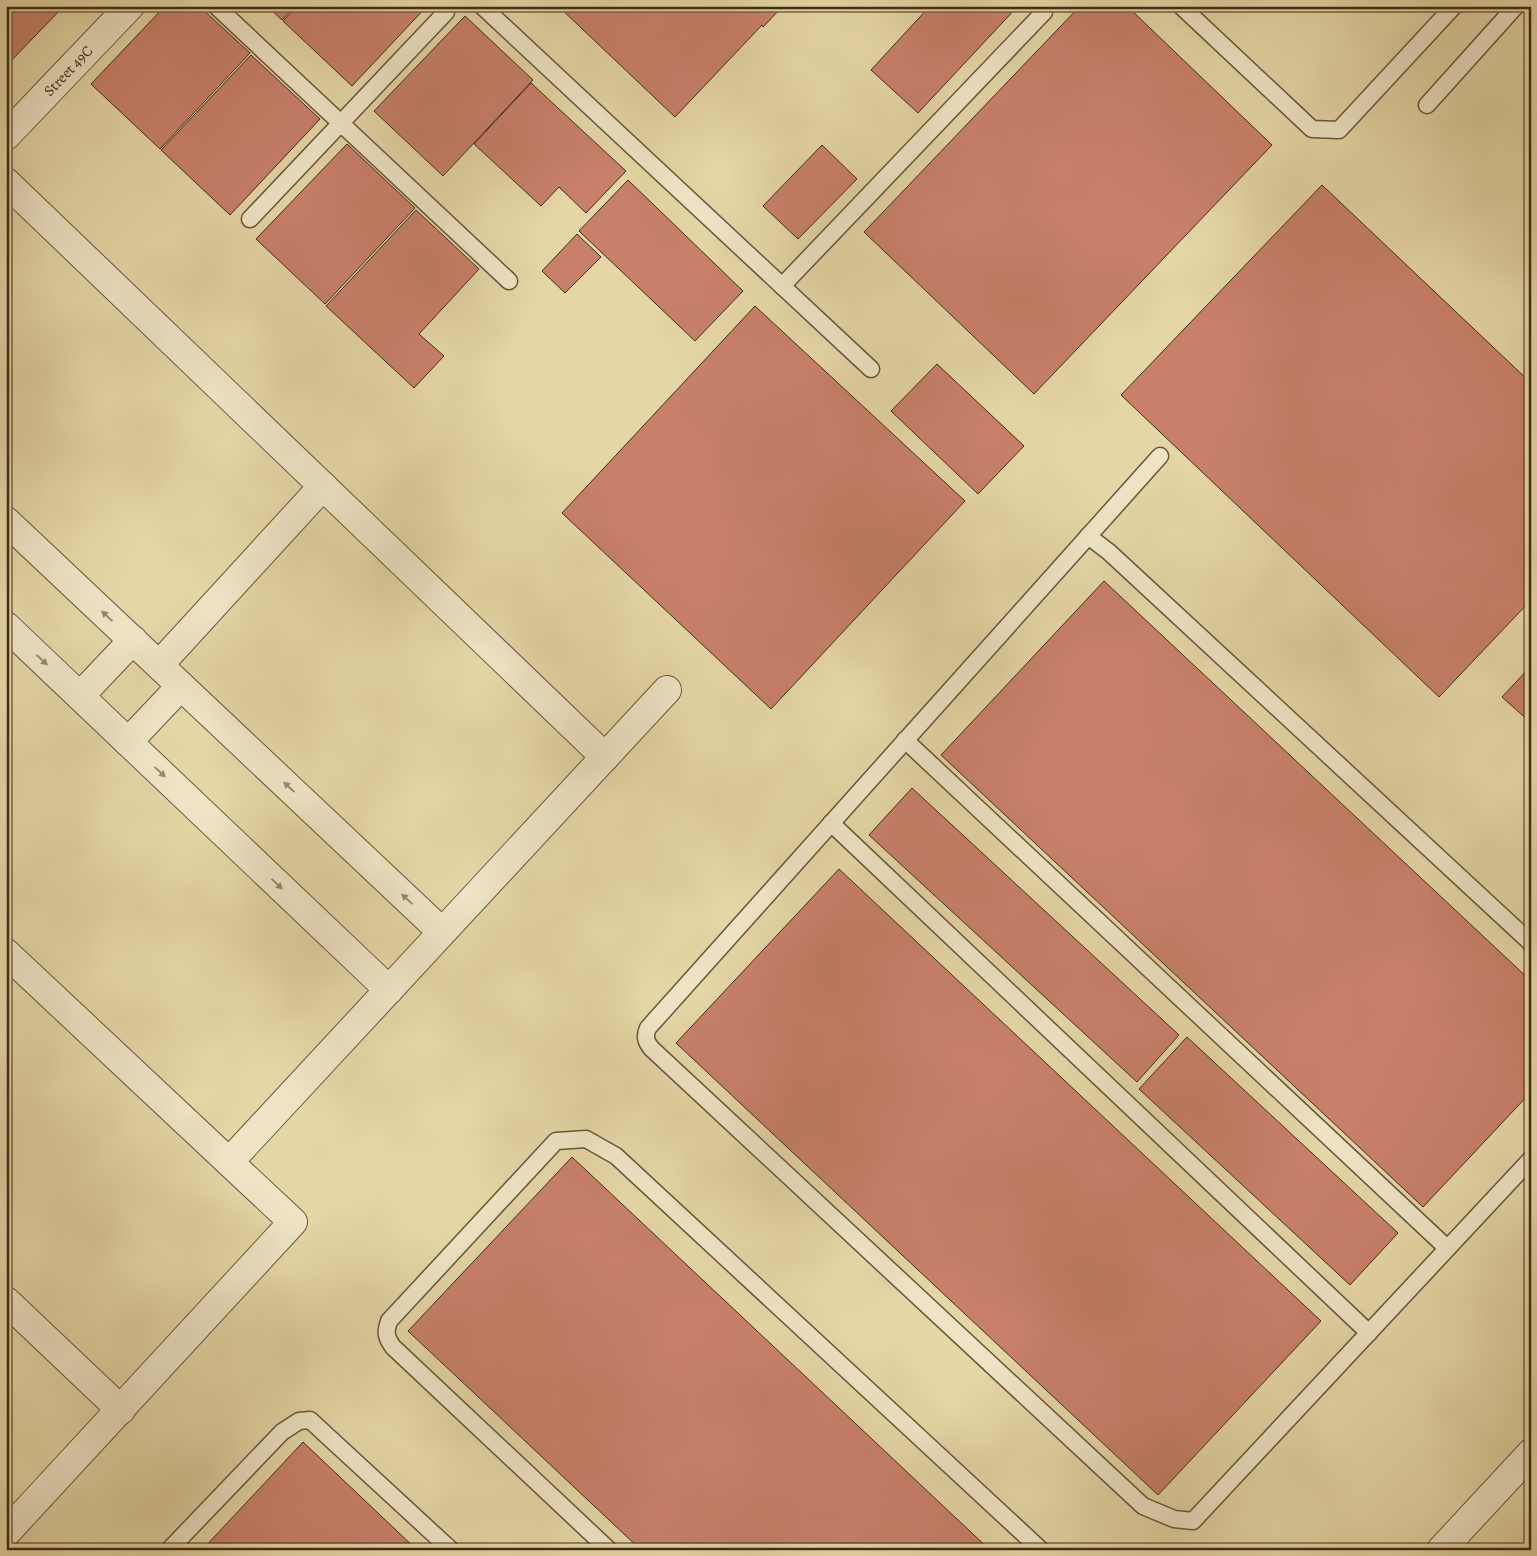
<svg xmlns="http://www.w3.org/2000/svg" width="1537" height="1556" viewBox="0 0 1537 1556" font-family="Alegreya,serif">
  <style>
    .building { fill: #c8806b; stroke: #402c17 }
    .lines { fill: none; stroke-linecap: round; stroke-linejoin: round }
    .lane-casing { stroke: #69563b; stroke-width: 19 }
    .street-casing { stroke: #69563b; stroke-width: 30 }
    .lane { stroke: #eee4c5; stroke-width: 16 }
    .street { stroke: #eee4c5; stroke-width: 28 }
    .oneway { fill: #97886e }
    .labels { text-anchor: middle; stroke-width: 4.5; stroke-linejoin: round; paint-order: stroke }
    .street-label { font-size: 15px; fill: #402c17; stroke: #eee4c5 }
  </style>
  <rect width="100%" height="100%" fill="#e5d6a6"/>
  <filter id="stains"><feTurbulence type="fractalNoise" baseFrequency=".004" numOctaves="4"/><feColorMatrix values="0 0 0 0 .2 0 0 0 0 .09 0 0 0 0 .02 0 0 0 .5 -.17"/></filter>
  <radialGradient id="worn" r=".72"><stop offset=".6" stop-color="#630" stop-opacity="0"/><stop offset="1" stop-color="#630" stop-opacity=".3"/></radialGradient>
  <!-- building -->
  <g class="building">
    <polygon points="6,6 64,6 6,66"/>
    <polygon points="165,6 199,6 250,53 160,149 91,84"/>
    <polygon points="267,6 295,6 282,20"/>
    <polygon points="297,6 427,6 352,86 283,21"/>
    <polygon points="558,6 783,6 763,27 762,25 675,117"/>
    <polygon points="930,6 1018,6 918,113 871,70"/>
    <polygon points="1080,6 1127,6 1272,145 1034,394 864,232"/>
    <polygon points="465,16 533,80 443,176 374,111"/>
    <polygon points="251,55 320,119 230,215 161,150"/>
    <polygon points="531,83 626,171 586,213 559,187 541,206 474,144"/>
    <polygon points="347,144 415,208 325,304 256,239"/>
    <polygon points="822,145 857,179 798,239 763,206"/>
    <polygon points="628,180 743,291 695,341 579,231"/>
    <polygon points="1322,185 1531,383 1531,600 1439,697 1121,395"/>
    <polygon points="416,210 479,269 419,334 444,356 414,388 326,306"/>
    <polygon points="577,234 601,257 565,293 542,271"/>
    <polygon points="755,306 965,501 771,709 562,513"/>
    <polygon points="937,364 1024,446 978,494 891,411"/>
    <polygon points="1104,581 1531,981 1531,1092 1423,1207 941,755"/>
    <polygon points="1531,666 1531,723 1502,697"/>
    <polygon points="912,788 1179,1035 1137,1082 869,835"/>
    <polygon points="839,869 1321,1321 1158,1495 676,1043"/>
    <polygon points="1187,1037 1398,1233 1350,1285 1139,1089"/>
    <polygon points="572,1157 990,1550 641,1550 408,1331"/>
    <polygon points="303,1442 417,1550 202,1550"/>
  </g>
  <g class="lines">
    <defs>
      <g id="lane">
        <polyline points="216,6 509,281"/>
        <polyline points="482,6 871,369"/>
        <polyline points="1181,6 1312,129 1339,130 1454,6"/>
        <polyline points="1427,105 1516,6"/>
        <polyline points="250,219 446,12"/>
        <polyline points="782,286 1044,12"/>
        <path d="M1160,456L648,1028C644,1037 646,1042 652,1049L1143,1506L1174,1519L1193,1521L1531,1159"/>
        <polyline points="1088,536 1109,552 1531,943"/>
        <polyline points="905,740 1447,1248"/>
        <polyline points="831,823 1369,1333"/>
        <polyline points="169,1550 282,1432 299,1421 310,1420 451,1550"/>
        <path d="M609,1550L393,1347C386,1337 385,1333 389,1321L556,1141L586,1139L616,1156L1041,1550"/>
      </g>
      <g id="street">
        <path id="s1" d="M6,136L130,6"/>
        <polyline points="6,182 605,757"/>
        <polyline points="6,521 442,932"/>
        <polyline points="6,626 389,990"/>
        <polyline points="159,665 323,486"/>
        <polyline points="80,696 133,640"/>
        <polyline points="128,742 181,686"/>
        <polyline points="6,953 293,1222 6,1533"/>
        <polyline points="229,1162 667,690"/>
        <polyline points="6,1301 121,1410"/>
        <polyline points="1441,1550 1531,1453"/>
      </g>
    </defs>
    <!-- lane casing -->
    <use href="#lane" class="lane-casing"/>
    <!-- street casing -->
    <use href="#street" class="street-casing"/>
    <!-- lane -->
    <use href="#lane" class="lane"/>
    <!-- street -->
    <use href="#street" class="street"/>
  </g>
  <!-- one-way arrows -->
  <defs><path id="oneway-solid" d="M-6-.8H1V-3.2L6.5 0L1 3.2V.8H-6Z" transform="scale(1.25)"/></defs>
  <g class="oneway">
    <use href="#oneway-solid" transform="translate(107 616) rotate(-137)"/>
    <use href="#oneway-solid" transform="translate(42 660) rotate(43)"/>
    <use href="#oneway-solid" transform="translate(160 772) rotate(43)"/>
    <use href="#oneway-solid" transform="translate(289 787) rotate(-137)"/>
    <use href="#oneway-solid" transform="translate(277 884) rotate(43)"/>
    <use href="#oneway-solid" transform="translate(407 899) rotate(-137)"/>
  </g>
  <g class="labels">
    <!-- street labels -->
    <g class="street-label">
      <text dy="5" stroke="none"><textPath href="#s1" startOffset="90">Street 49C</textPath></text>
    </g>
  </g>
  <!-- margin -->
  <rect width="1537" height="1556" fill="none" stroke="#e5d6a6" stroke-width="25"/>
  <rect x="8" y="8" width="1522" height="1541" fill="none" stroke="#402c17" stroke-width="2.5"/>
  <rect x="12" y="12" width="1512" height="1531" fill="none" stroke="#402c17"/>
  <rect width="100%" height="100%" filter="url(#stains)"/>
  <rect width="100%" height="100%" fill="url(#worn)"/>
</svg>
